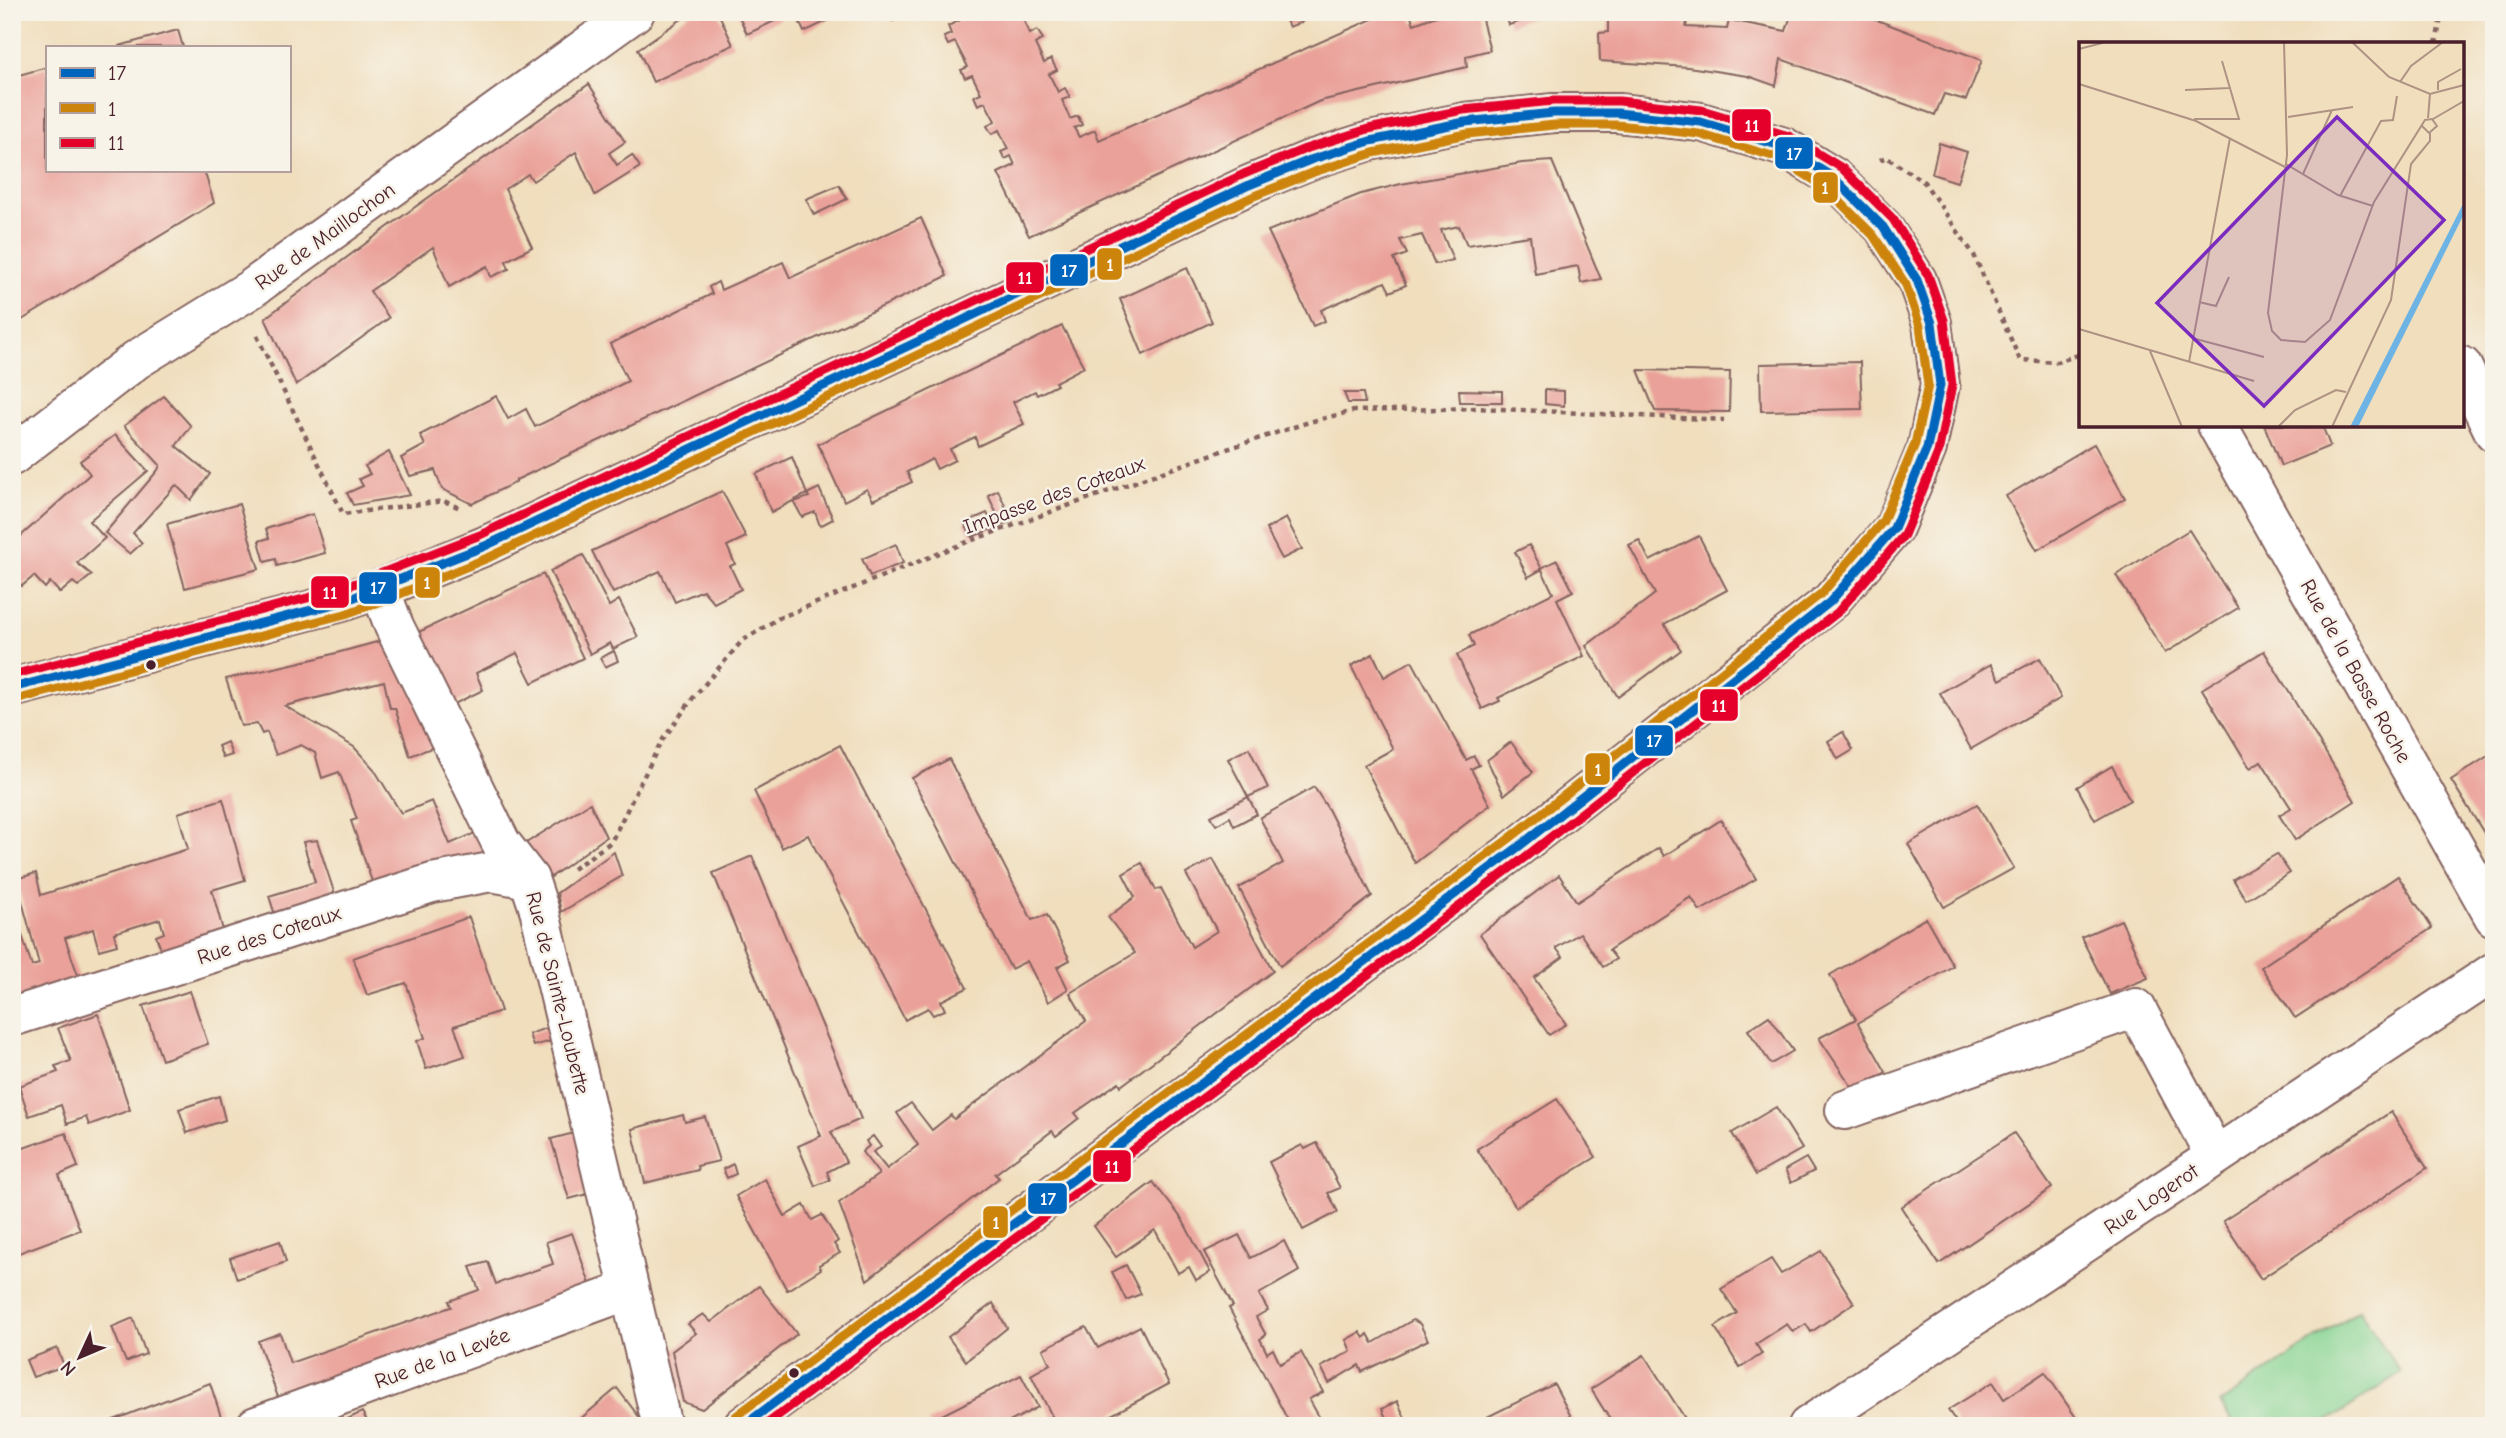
<svg xmlns="http://www.w3.org/2000/svg" width="2506" height="1438" viewBox="0 0 2506 1438" font-family="'Comic Neue',sans-serif">
  <style>
    .green { fill: #86d493; stroke: #687a5f; stroke-width: 2 }
    .building { fill: #eaa19a }
    .lines { fill: none; stroke-linecap: round; stroke-linejoin: round }
    .minor-casing { stroke: #84625e; stroke-width: 42 }
    .tertiary-casing { stroke: #84625e; stroke-width: 42 }
    .secondary-casing { stroke: #84625e; stroke-width: 42 }
    .path { stroke: #84625e; stroke-width: 4.5; stroke-dasharray: 5 5; stroke-linecap: butt }
    .minor { stroke: #fff; stroke-width: 38 }
    .tertiary { stroke: #fff; stroke-width: 38 }
    .secondary { stroke: #fff; stroke-width: 38 }
    .bus-1-casing { stroke: #f7f3e8; stroke-width: 14 }
    .bus-2-casing { stroke: #f7f3e8; stroke-width: 14 }
    .bus-3-casing { stroke: #f7f3e8; stroke-width: 14 }
    .bus-1 { stroke: #0065bd; stroke-width: 9 }
    .bus-2 { stroke: #cc840b; stroke-width: 9 }
    .bus-3 { stroke: #e4002b; stroke-width: 9 }
    .bus-dot { fill: #4a1f2b; stroke: #f7f3e8; stroke-width: 2.5 }
    .labels { text-anchor: middle; stroke-width: 5; stroke-linejoin: round; paint-order: stroke }
    .street-label { font-size: 21px; fill: #4a1f2b; stroke: #f7f3e8 }
    .inset-road { fill: none; stroke: #ae9283; stroke-width: 2 }
    .view { fill: #7b2cbf; fill-opacity: 0.15; stroke: #7b2cbf; stroke-width: 3.5 }
    .inset-edge { fill: none; stroke: #4a1f2b; stroke-width: 3.5 }
    .line-badge { stroke: #f7f3e8; stroke-width: 2.5 }
    .badge-label { font-size: 19px; text-anchor: middle; font-weight: bold; fill: #fff }
  </style>
  <rect width="100%" height="100%" fill="#f7f3e8"/>
  <filter id="ink" filterUnits="userSpaceOnUse"><feTurbulence type="fractalNoise" baseFrequency=".0143" numOctaves="2"/><feDisplacementMap in="SourceGraphic" scale="14" xChannelSelector="R" yChannelSelector="G"/><feConvolveMatrix kernelMatrix="1 2 1 2 8 2 1 2 1" color-interpolation-filters="sRGB"/></filter>
  <filter id="wash" filterUnits="userSpaceOnUse"><feTurbulence type="fractalNoise" baseFrequency=".00686" numOctaves="4" result="noise"/><feDisplacementMap in="SourceGraphic" scale="28" xChannelSelector="R" yChannelSelector="G"/><feGaussianBlur stdDeviation="1.57" result="paint"/><feColorMatrix in="noise" values="0 0 0 0 0 0 0 0 0 0 0 0 0 0 0 0 0 1.4 0 .05"/><feComposite in="paint" operator="in"/></filter>
  <g filter="url(#wash)">
    <rect width="100%" height="100%" fill="#f0debd"/>
    <!-- green -->
    <polygon class="green" points="2359,1310 2401,1373 2321,1426 2235,1426 2220,1403"/>
    <g id="blocks">
      <!-- building -->
      <g class="building">
        <polygon points="692,12 718,12 733,45 653,82 638,49"/>
        <polygon points="737,12 794,12 747,34"/>
        <polygon points="795,12 823,12 827,21 804,32"/>
        <polygon points="888,12 911,12 893,21"/>
        <polygon points="976,12 1020,12 1030,34 1037,30 1043,39 1035,44 1044,63 1051,59 1057,70 1049,74 1058,92 1065,88 1070,97 1062,100 1070,119 1078,116 1082,125 1074,128 1079,137 1095,130 1099,140 1388,12 1409,12 1414,24 1447,12 1480,12 1490,50 1466,56 1467,67 1320,101 1029,236 998,173 1015,165 1011,156 1005,159 1001,152 1008,149 999,130 992,134 987,126 995,121 985,102 978,105 974,96 981,93 972,75 965,78 961,70 968,67 955,42 948,45 944,37 951,34 948,26"/>
        <polygon points="1293,12 1298,12 1302,22 1289,27 1284,16"/>
        <polygon points="1505,12 1545,12 1546,13 1509,25"/>
        <polygon points="1608,12 1688,14 1686,27 1727,29 1729,20 1786,31 1792,12 1856,12 1982,60 1966,100 1944,94 1935,115 1781,59 1776,86 1748,76 1688,67 1600,61 1599,33 1608,32"/>
        <polygon points="178,30 183,47 119,47 119,46"/>
        <polygon points="47,67 47,170 204,170 214,203 12,326 12,77"/>
        <polygon points="589,84 625,142 609,153 617,165 632,155 640,167 595,195 576,152 533,181 528,174 505,189 532,247 506,261 509,269 491,277 487,266 449,287 433,247 370,291 389,318 296,385 265,318 415,207"/>
        <polygon points="1939,143 1967,152 1957,182 1932,174"/>
        <polygon points="1552,161 1601,279 1581,283 1578,266 1535,274 1530,236 1467,245 1459,226 1441,230 1453,260 1435,264 1422,235 1400,240 1407,254 1394,259 1406,285 1390,292 1385,282 1321,310 1325,321 1313,326 1268,231 1361,194 1401,184 1522,163"/>
        <polygon points="839,185 847,199 814,215 806,199"/>
        <polygon points="921,218 947,276 516,480 516,482 472,504 442,489 435,470 410,476 401,458 425,445 420,435 496,396 508,419 526,409 535,427 628,381 610,344 712,294 709,287 718,282 721,290 783,262 790,278"/>
        <polygon points="1187,268 1212,322 1143,355 1120,299"/>
        <polygon points="1062,326 1084,367 1055,382 1057,385 1037,395 1035,391 1013,402 1024,424 978,446 975,437 950,449 955,460 937,469 932,459 907,472 912,482 873,500 867,489 844,501 818,444"/>
        <polygon points="1860,362 1862,409 1761,411 1760,364"/>
        <polygon points="1638,370 1730,372 1729,412 1655,411"/>
        <polygon points="1459,390 1502,391 1502,402 1460,402"/>
        <polygon points="1545,390 1564,391 1564,406 1545,404"/>
        <polygon points="1344,393 1363,393 1365,403 1348,403"/>
        <polygon points="164,396 191,426 176,446 210,474 191,500 176,485 133,533 142,543 130,554 105,533 158,470 160,465 124,426"/>
        <polygon points="2264,425 2322,425 2330,446 2281,466"/>
        <polygon points="115,435 148,471 89,521 105,538 77,563 92,575 78,586 73,582 60,593 50,582 45,588 34,576 22,586 12,575 12,544 90,474 80,461"/>
        <polygon points="2094,444 2125,498 2037,550 2006,496"/>
        <polygon points="389,452 410,495 353,505 347,493 363,486 359,479 370,474 365,466"/>
        <polygon points="792,457 807,494 771,512 756,474"/>
        <polygon points="819,488 833,519 820,526 815,512 802,517 794,502 809,497 807,494"/>
        <polygon points="998,490 1012,521 1002,525 988,495"/>
        <polygon points="722,491 746,537 727,546 735,564 730,566 741,589 714,603 703,590 675,602 660,571 613,593 592,551"/>
        <polygon points="239,504 259,569 185,588 167,524"/>
        <polygon points="987,513 994,528 972,537 964,523"/>
        <polygon points="313,514 325,553 277,566 276,559 265,562 259,541 269,538 266,529"/>
        <polygon points="1286,518 1302,549 1282,559 1266,529"/>
        <polygon points="2189,530 2238,608 2165,653 2116,575"/>
        <polygon points="1699,536 1727,590 1664,624 1681,650 1618,697 1586,646 1655,594 1629,545 1639,540 1650,561"/>
        <polygon points="896,544 903,563 870,576 862,559"/>
        <polygon points="1529,545 1542,569 1528,577 1515,552"/>
        <polygon points="583,555 609,606 619,600 638,637 613,649 610,643 590,654 550,571"/>
        <polygon points="1557,560 1573,591 1557,599 1584,656 1498,698 1500,701 1482,709 1457,655 1474,646 1469,635 1553,593 1541,568"/>
        <polygon points="543,574 583,658 532,683 517,653 476,673 483,690 444,709 410,636"/>
        <polygon points="388,639 437,746 410,756 395,708 390,708 384,681 285,706 354,747 374,769 401,813 432,801 450,844 475,833 487,859 375,890 351,821 357,819 339,772 322,778 315,753 301,745 276,755 267,732 262,734 257,724 241,726 226,679 318,658"/>
        <polygon points="614,651 618,661 605,667 600,658"/>
        <polygon points="2264,651 2355,801 2295,840 2279,815 2291,808 2261,761 2250,768 2202,689"/>
        <polygon points="1373,654 1384,677 1412,661 1466,760 1474,756 1479,765 1471,769 1490,805 1415,863 1364,765 1393,749 1351,666"/>
        <polygon points="2040,658 2061,698 1971,749 1940,693 1991,664 2000,680"/>
        <polygon points="1843,732 1853,750 1838,759 1828,741"/>
        <polygon points="227,742 232,755 223,758 218,746"/>
        <polygon points="1511,742 1533,772 1504,795 1487,760"/>
        <polygon points="840,745 967,988 941,1001 945,1010 933,1015 928,1008 905,1020 808,835 782,848 754,791"/>
        <polygon points="1249,748 1268,788 1248,797 1228,759"/>
        <polygon points="2494,752 2494,849 2451,780"/>
        <polygon points="949,759 1032,920 1047,915 1070,960 1057,967 1068,989 1048,1002 1027,961 1011,969 912,778"/>
        <polygon points="2112,766 2130,800 2095,820 2077,787"/>
        <polygon points="1314,787 1328,809 1372,896 1280,966 1239,888 1283,863 1260,818"/>
        <polygon points="1248,797 1257,814 1234,826 1230,817 1216,825 1211,816"/>
        <polygon points="223,799 245,880 212,890 224,934 163,954 156,936 164,933 160,919 114,933 117,945 99,950 93,929 65,938 80,981 12,1004 12,938 22,935 32,966 39,964 16,879 36,873 41,895 188,849 178,813"/>
        <polygon points="590,803 606,837 551,877 515,850"/>
        <polygon points="1977,804 2014,868 1944,907 1908,844"/>
        <polygon points="1721,820 1756,879 1700,911 1691,897 1609,950 1616,959 1603,967 1580,933 1556,948 1563,957 1534,978 1566,1024 1549,1035 1480,934 1559,875 1577,902 1659,848 1664,856"/>
        <polygon points="317,840 337,901 276,918 269,896 315,882 303,842"/>
        <polygon points="614,852 622,876 561,912 557,893"/>
        <polygon points="2277,854 2290,873 2246,900 2233,879"/>
        <polygon points="752,856 861,1119 831,1132 846,1162 827,1172 830,1180 815,1186 798,1146 821,1136 713,873"/>
        <polygon points="1213,859 1273,971 1121,1086 1119,1082 1075,1113 1079,1118 1056,1136 1052,1131 995,1174 999,1178 867,1280 839,1203 879,1174 862,1152 869,1146 866,1141 873,1136 881,1147 873,1152 887,1169 918,1145 897,1113 911,1103 932,1130 951,1115 954,1119 1086,1021 1070,993 1135,953 1108,917 1135,897 1123,874 1142,863 1156,890 1161,888 1192,947 1217,931 1186,874"/>
        <polygon points="2398,876 2432,928 2295,1018 2261,967"/>
        <polygon points="469,917 501,1011 454,1026 465,1056 426,1069 417,1041 425,1038 406,983 367,995 353,958"/>
        <polygon points="1926,918 1953,966 1858,1023 1886,1072 1854,1090 1819,1038 1856,1019 1830,975"/>
        <polygon points="2121,920 2148,978 2110,994 2081,937"/>
        <polygon points="190,991 208,1044 162,1060 143,1006"/>
        <polygon points="98,1014 130,1110 89,1125 86,1117 67,1124 61,1105 29,1116 19,1086 58,1072 55,1066 71,1061 58,1028"/>
        <polygon points="1769,1016 1793,1051 1771,1064 1748,1030"/>
        <polygon points="558,1024 561,1038 533,1046 529,1034"/>
        <polygon points="219,1096 225,1120 187,1133 179,1109"/>
        <polygon points="1557,1099 1596,1157 1516,1207 1477,1149"/>
        <polygon points="1776,1107 1802,1149 1756,1175 1732,1133"/>
        <polygon points="2391,1112 2427,1168 2261,1279 2223,1221"/>
        <polygon points="683,1115 685,1122 705,1117 719,1161 697,1166 698,1170 645,1183 632,1129"/>
        <polygon points="582,1131 596,1192 569,1199 551,1139"/>
        <polygon points="66,1133 78,1167 59,1175 80,1230 16,1254 12,1243 12,1152"/>
        <polygon points="2014,1133 2052,1188 1939,1264 1901,1207"/>
        <polygon points="1317,1143 1340,1188 1328,1193 1338,1212 1303,1230 1269,1162 1302,1145 1305,1149"/>
        <polygon points="1806,1158 1814,1171 1791,1183 1785,1170"/>
        <polygon points="733,1164 736,1174 727,1178 723,1169"/>
        <polygon points="765,1179 785,1216 804,1205 812,1220 822,1215 838,1241 834,1244 840,1253 819,1265 821,1269 787,1290 736,1196"/>
        <polygon points="1153,1182 1182,1219 1210,1272 1196,1280 1189,1267 1178,1273 1155,1230 1116,1257 1094,1226"/>
        <polygon points="572,1233 591,1287 279,1400 258,1341 280,1333 290,1363 451,1307 449,1301 479,1290 470,1267 488,1262 496,1284 553,1264 546,1242"/>
        <polygon points="1239,1235 1251,1258 1284,1241 1299,1271 1259,1294 1268,1310 1256,1317 1266,1335 1260,1339 1267,1353 1273,1349 1280,1364 1301,1352 1323,1392 1309,1399 1321,1420 1310,1426 1291,1426 1229,1308 1233,1306 1204,1252"/>
        <polygon points="280,1241 286,1262 237,1279 230,1258"/>
        <polygon points="1821,1251 1854,1303 1811,1332 1806,1324 1793,1332 1787,1324 1756,1344 1762,1354 1740,1368 1715,1327 1737,1313 1721,1289 1771,1259 1781,1274"/>
        <polygon points="1126,1265 1141,1294 1126,1300 1112,1272"/>
        <polygon points="759,1286 797,1334 702,1409 683,1402 672,1351 696,1333 688,1324 703,1314 711,1322"/>
        <polygon points="993,1303 1007,1328 966,1361 948,1337"/>
        <polygon points="133,1318 146,1354 126,1362 112,1327"/>
        <polygon points="1413,1320 1420,1324 1428,1340 1362,1372 1359,1365 1329,1383 1321,1367 1351,1351 1346,1340 1360,1332 1364,1338 1368,1334 1373,1343"/>
        <polygon points="1140,1326 1169,1384 1091,1426 1057,1426 1031,1375 1050,1364 1043,1349 1086,1327 1098,1348"/>
        <polygon points="57,1348 64,1366 33,1377 26,1360"/>
        <polygon points="1644,1355 1686,1420 1676,1426 1614,1426 1591,1389"/>
        <polygon points="2045,1372 2079,1422 2073,1426 1959,1426 1948,1410 1993,1382 2004,1399"/>
        <polygon points="1021,1375 1038,1407 1002,1426 930,1426 928,1422"/>
        <polygon points="210,1383 222,1420 207,1426 98,1426"/>
        <polygon points="1554,1384 1576,1426 1479,1426 1477,1422"/>
        <polygon points="617,1388 646,1426 572,1426"/>
        <polygon points="1397,1401 1409,1426 1376,1426 1387,1420 1382,1409"/>
        <polygon points="362,1412 370,1426 333,1426"/>
      </g>
    </g>
  </g>
  <g filter="url(#ink)">
    <use href="#blocks" fill-opacity="0" stroke="#84625e" stroke-width="2"/>
    <g class="lines">
      <defs>
        <g id="minor">
          <polyline points="2462,366 2494,432"/>
          <polyline points="2217,425 2494,917"/>
          <polyline points="380,589 394,626 501,843 529,879 539,909 662,1426"/>
          <polyline points="12,1017 432,883 491,872 529,879"/>
          <polyline points="1845,1110 2136,1008 2215,1156"/>
          <polyline points="256,1426 629,1290"/>
          <polyline points="1808,1426 2494,972"/>
        </g>
        <polyline id="tertiary" points="12,456 136,360 251,289 635,12"/>
        <polyline id="secondary" points="12,688 342,602 380,589 485,546 1249,185 1310,160 1370,141 1465,122 1554,113 1618,113 1701,122 1784,147 1833,177 1883,227 1917,280 1932,323 1940,385 1927,448 1894,528 1830,602 1517,848 743,1426"/>
      </defs>
      <!-- minor casing -->
      <use href="#minor" class="minor-casing"/>
      <!-- tertiary casing -->
      <use href="#tertiary" class="tertiary-casing"/>
      <!-- secondary casing -->
      <use href="#secondary" class="secondary-casing"/>
      <!-- path -->
      <g class="path">
        <polyline points="2436,44 2442,12"/>
        <polyline points="1880,160 1886,157 1924,182 1974,255 2020,360 2057,362 2081,354"/>
        <polyline points="257,336 343,514 444,501 460,508"/>
        <polyline points="573,869 611,842 661,742 693,698 742,641 779,618 967,542 1224,450 1309,422 1354,411 1478,408 1724,420"/>
      </g>
      <!-- minor -->
      <use href="#minor" class="minor"/>
      <!-- tertiary -->
      <use href="#tertiary" class="tertiary"/>
      <!-- secondary -->
      <use href="#secondary" class="secondary"/>
      <defs>
        <polyline id="bus-1" points="12,688 342,602 485,546 1249,185 1310,160 1370,141 1465,122 1554,113 1618,113 1701,122 1784,147 1833,177 1883,227 1917,280 1932,323 1940,385 1927,448 1894,528 1830,602 1517,848 743,1426"/>
        <polyline id="bus-2" points="15,700 345,614 385,600 490,557 1254,196 1314,172 1373,153 1467,134 1555,125 1617,125 1699,134 1779,158 1825,187 1873,235 1906,285 1920,326 1928,385 1915,444 1883,521 1822,593 1510,838 736,1416"/>
        <polyline id="bus-3" points="12,675 338,590 480,535 1244,174 1305,149 1368,129 1463,110 1553,101 1619,101 1702,110 1789,136 1842,168 1893,219 1928,275 1944,320 1952,385 1938,453 1904,535 1838,612 1524,858 764,1426"/>
      </defs>
      <!-- bus-1 casing -->
      <use href="#bus-1" class="bus-1-casing"/>
      <!-- bus-2 casing -->
      <use href="#bus-2" class="bus-2-casing"/>
      <!-- bus-3 casing -->
      <use href="#bus-3" class="bus-3-casing"/>
      <!-- bus-1 -->
      <use href="#bus-1" class="bus-1"/>
      <!-- bus-2 -->
      <use href="#bus-2" class="bus-2"/>
      <!-- bus-3 -->
      <use href="#bus-3" class="bus-3"/>
    </g>
  </g>
  <!-- markers -->
  <g class="bus-dot">
    <circle cx="151" cy="665" r="6"/>
    <circle cx="794" cy="1373" r="6"/>
  </g>
  <g class="labels">
    <!-- street labels -->
    <g class="street-label">
      <text transform="translate(325 236) rotate(-36)" y="7">Rue de Maillochon</text>
      <text transform="translate(1054 495) rotate(-20)" y="7">Impasse des Coteaux</text>
      <text transform="translate(2356 671) rotate(61)" y="7">Rue de la Basse Roche</text>
      <text transform="translate(269 935) rotate(-18)" y="7">Rue des Coteaux</text>
      <text transform="translate(558 993) rotate(76)" y="7">Rue de Sainte-Loubette</text>
      <text transform="translate(2151 1199) rotate(-34)" y="7">Rue Logerot</text>
      <text transform="translate(442 1358) rotate(-20)" y="7">Rue de la Levée</text>
    </g>
  </g>
  <!-- overview -->
  <g transform="translate(2079 42)">
    <rect width="385" height="385" fill="#f0debd"/>
    <path d="M385,160V172L279,385H271Z" fill="#6db3e4"/>
    <path class="inset-road" d="M205,0L208,113L189,271L193,289L202,298L226,300L251,278L295,160L346,78L353,77L358,84L350,91L343,84M273,0L310,35L351,52L385,43M0,7L27,0M321,40L332,24L364,0M0,42L117,79L206,125M106,48L150,46M359,48V40L382,27M209,75L274,65M349,76L351,52M115,77H160L143,19M354,77L385,59M207,122L259,153L294,164M224,132L253,68M261,154L302,79L314,78L318,54M120,260L137,264L150,235M0,287L175,339M113,296L185,315M71,309L103,385M110,320L151,96M199,385L216,368L257,348L267,350M253,385L312,258L332,122L351,99V91"/>
    <path class="view" d="M258,75L365,178L185,364L78,261Z"/>
    <rect width="385" height="385" class="inset-edge"/>
  </g>
  <g class="line-badge">
    <rect x="1731" y="108" width="41" height="34" rx="7" fill="#e4002b"/>
    <rect x="1774" y="136" width="40" height="34" rx="7" fill="#0065bd"/>
    <rect x="1812" y="171" width="27" height="33" rx="7" fill="#cc840b"/>
    <rect x="1096" y="247" width="27" height="34" rx="7" fill="#cc840b"/>
    <rect x="1049" y="253" width="40" height="34" rx="7" fill="#0065bd"/>
    <rect x="1005" y="261" width="40" height="33" rx="7" fill="#e4002b"/>
    <rect x="414" y="566" width="27" height="33" rx="7" fill="#cc840b"/>
    <rect x="358" y="571" width="40" height="34" rx="7" fill="#0065bd"/>
    <rect x="310" y="575" width="40" height="34" rx="7" fill="#e4002b"/>
    <rect x="1699" y="688" width="40" height="34" rx="7" fill="#e4002b"/>
    <rect x="1634" y="724" width="40" height="33" rx="7" fill="#0065bd"/>
    <rect x="1584" y="752" width="27" height="34" rx="7" fill="#cc840b"/>
    <rect x="1092" y="1149" width="40" height="34" rx="7" fill="#e4002b"/>
    <rect x="1027" y="1182" width="41" height="33" rx="7" fill="#0065bd"/>
    <rect x="982" y="1205" width="27" height="34" rx="7" fill="#cc840b"/>
  </g>
  <g class="badge-label">
    <text x="1752" y="132">11</text>
    <text x="1794" y="160">17</text>
    <text x="1825" y="194">1</text>
    <text x="1110" y="271">1</text>
    <text x="1069" y="277">17</text>
    <text x="1025" y="284">11</text>
    <text x="427" y="589">1</text>
    <text x="378" y="594">17</text>
    <text x="330" y="599">11</text>
    <text x="1719" y="712">11</text>
    <text x="1654" y="747">17</text>
    <text x="1598" y="776">1</text>
    <text x="1112" y="1173">11</text>
    <text x="1048" y="1205">17</text>
    <text x="996" y="1229">1</text>
  </g>
  <!-- margin -->
  <rect width="2506" height="1438" fill="none" stroke="#f7f3e8" stroke-width="42"/>
  <!-- legend -->
  <rect x="46" y="46" width="245" height="126" fill="#f7f3e8" stroke="#b29e9c" stroke-width="2"/>
  <rect x="60" y="68" width="35" height="10" fill="#0065bd" stroke="#b29e9c" stroke-width="2"/>
  <text x="108" y="80" font-size="21" fill="#4a1f2b">17</text>
  <rect x="60" y="103" width="35" height="10" fill="#cc840b" stroke="#b29e9c" stroke-width="2"/>
  <text x="108" y="116" font-size="21" fill="#4a1f2b">1</text>
  <rect x="60" y="138" width="35" height="10" fill="#e4002b" stroke="#b29e9c" stroke-width="2"/>
  <text x="108" y="150" font-size="21" fill="#4a1f2b">11</text>
  <!-- north arrow -->
  <g transform="translate(80 1357) rotate(226)" stroke="#f7f3e8" stroke-width="5" paint-order="stroke">
  <path d="M0-5L12 26L0 18L-12 26Z" fill="#4a1f2b"/>
  <text y="-10" font-size="19" font-weight="bold" text-anchor="middle" fill="#4a1f2b">N</text>
  </g>
</svg>
